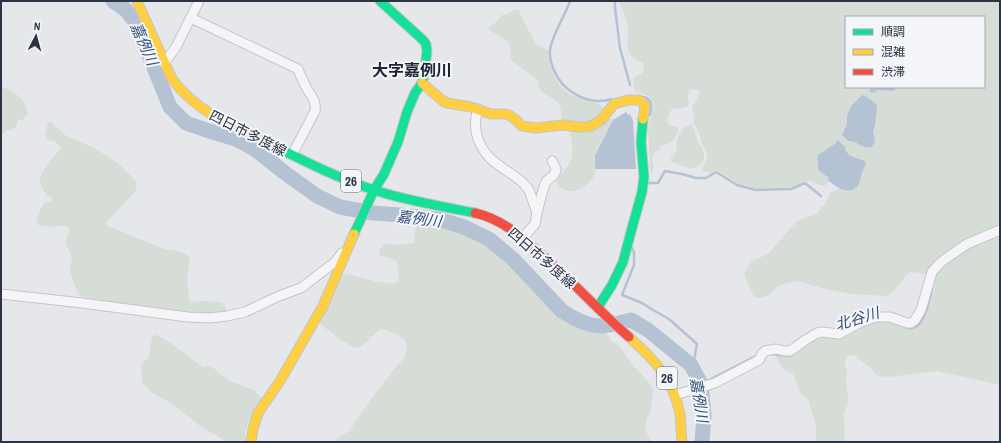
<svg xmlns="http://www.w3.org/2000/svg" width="1001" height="443" viewBox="0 0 1001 443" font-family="'Archivo Narrow','Noto Sans JP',sans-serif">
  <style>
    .green { fill: #d6ddd6; fill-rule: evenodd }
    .water { fill: #b5c2d4 }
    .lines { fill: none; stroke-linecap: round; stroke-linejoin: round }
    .stream { stroke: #b5c2d4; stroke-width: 2.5 }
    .river { stroke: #b5c2d4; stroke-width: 15 }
    .street-casing { stroke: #c4c5c8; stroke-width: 11 }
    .fast-casing { stroke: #c4c5c8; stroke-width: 11 }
    .slow-casing { stroke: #c4c5c8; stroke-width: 11 }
    .jam-casing { stroke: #c4c5c8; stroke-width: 11 }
    .street { stroke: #f5f5f7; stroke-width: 9 }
    .fast { stroke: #16e098; stroke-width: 9 }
    .slow { stroke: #ffcf43; stroke-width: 9 }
    .jam { stroke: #f24e42; stroke-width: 9 }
    .labels { text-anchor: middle; stroke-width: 4; stroke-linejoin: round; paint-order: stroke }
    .shield { fill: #f4f5f9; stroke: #676d7a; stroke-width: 1 }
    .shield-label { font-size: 13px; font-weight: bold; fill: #2b3344 }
    .street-label { font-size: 14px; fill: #2b3344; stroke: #f4f5f9 }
    .water-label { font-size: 15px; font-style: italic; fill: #364f78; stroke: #f4f5f9 }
    .quarter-label { font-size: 16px; font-weight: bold; fill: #1d2435; stroke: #f4f5f9 }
  </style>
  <rect width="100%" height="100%" fill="#e6e7ea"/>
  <!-- green -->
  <g class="green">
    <path d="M619,1H1000V228L932,267L925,274L910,272L905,277L893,292L887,296L850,294L821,288L798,281L784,284L777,287L769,295L760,298L754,297L744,274L747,267L752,261L768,254L796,222L801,219L817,214L821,207L824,206L830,193L840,188L830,182L827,183L825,186L820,185L810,181H805L796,186L791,187L761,189L755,188L739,184L719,171L716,170L710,173L701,170L707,160V154L701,142L699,132L693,122L694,114L692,109L694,103L697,100L700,93L699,91L691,89C687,93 688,98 689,104L687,107C671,111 673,103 667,121L669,125L678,127C678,132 676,139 671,142C665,146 662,143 659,151H655C654,154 652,158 652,160C653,165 654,168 652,173L650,171L648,126L653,111L654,106L653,101L650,97L635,91L633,84L635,77C643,73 645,72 643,63C640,61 634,59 632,56C624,48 629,38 628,28C628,25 627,22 626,19C625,12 620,8 619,1ZM846,17H984V87H846Z"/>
    <path d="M518,9L523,20L536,44L548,51C549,66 555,83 568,93C573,96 580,98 586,100C595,103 599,101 604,110L592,124L561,121C564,96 550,102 538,87L539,81L512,61L510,56L511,51L509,42L489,30V27L494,24L502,15L508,14L512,11L513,10Z"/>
    <path d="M1,86C17,94 24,96 28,114L22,120H18L16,127L11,130L6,131L1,136Z"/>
    <path d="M610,118L613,120C607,131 600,143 595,154C593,160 596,167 595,173C592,184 575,195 565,190C561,189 558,185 556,181C560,175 566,169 570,163C575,154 571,141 570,131Z"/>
    <path d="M48,122H51L65,135L96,149L119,164L136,181V190L106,223L108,226L164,249L179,251L186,254L190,259L187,276L189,300L192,302L203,301L221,302L226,307V310L222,312L204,316L170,313L80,296C76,289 71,277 70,269C70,266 72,263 72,260C71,247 60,245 70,231L67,226C57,226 49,228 38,225L36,220L41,208L45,202H51L52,198L46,195C44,190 40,185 40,179C41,170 54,157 60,149V146L54,141L47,140L45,135Z"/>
    <path d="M691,124C696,131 695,135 698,141C702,149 708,157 701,164C699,166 695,168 692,168C686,168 677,163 671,162C670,155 675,156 676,151C677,148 676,144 677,141C679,133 683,127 691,124Z"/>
    <path d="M418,220L433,222L452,227L467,233L482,241L496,250L506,258L522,274L564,317L573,323L600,329L608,335L611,341L619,345L631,363L647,380L653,389L651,410L647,419L645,430L652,442H333L350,430L363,410L390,374L405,357L407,347L406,341C397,335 391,330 380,329L361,347L355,348L341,340L320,324L340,275L347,274L374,281L394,284L399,280L397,261L387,257L379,256L380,249L384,243L398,245L414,243L415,229Z"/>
    <path d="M1000,235V385L937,371L889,377L877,376L874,373L872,369L862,362L855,355L848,356L845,359V366L847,372L846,382L848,397V404L844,413V419L845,425L844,436L846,442H816V425L808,399L801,394L793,374L785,370L780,365L776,357L777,356C781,356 785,357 789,356C799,355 807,342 817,339C827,336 834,340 841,338C851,336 859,328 869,325C875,323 883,320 889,322C899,324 909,334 918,326C925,320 933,300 934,290C935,286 934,280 936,275C947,257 981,242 1000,235Z"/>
    <path d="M154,334C173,342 187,356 203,367L208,366L215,369L222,376L233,382L254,390L264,400L249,421L245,433L247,442H227L200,426L171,403L151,392L142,382L141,365L149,356L152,337Z"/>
  </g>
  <!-- water -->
  <g class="water">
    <polygon points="870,87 897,87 895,90 893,91 878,90 873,93 870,92"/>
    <path d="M862,95C867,97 873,101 877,105L875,125L873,131L875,142L872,147C863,150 857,140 848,141L842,135L847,124V116L851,106Z"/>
    <polygon points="626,112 628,115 630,114 633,120 636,169 595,169 595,155 613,120"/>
    <path d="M838,140L845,147V150L849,155L853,157L865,161L866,164C864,168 862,172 861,176C860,179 860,182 858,185C851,197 835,187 828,180L829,178L818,170V163L817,159L818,155L836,143Z"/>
  </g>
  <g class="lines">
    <!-- stream -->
    <g class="stream">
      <path d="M570,1C565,16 552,35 550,50C549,56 551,62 553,68C562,92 588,106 612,99"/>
      <polyline points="615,1 615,8 620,48 630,85"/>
      <path d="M644,97C653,99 652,108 650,115"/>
      <polyline points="648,183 658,183 665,171 682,174 696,178 706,178 716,172 718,173 737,185 756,190 791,189 805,183 821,196"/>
      <polyline points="632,248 634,252 634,265 622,295 642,303 653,310 669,319 697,344 694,360 691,365"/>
      <path d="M903,326C906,328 909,329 913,328C926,324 932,293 933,281"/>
      <polyline points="772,354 787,356 793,354"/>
      <polyline points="700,382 707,381 754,357 757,356"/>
    </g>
    <!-- river -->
    <path class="river" d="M113,1L126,10L136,23L170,107L186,123L206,130L236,139L256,150L285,173L317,196L340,207L373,213L400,215L438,219L464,227L489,239L513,259L562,311C573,318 590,327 603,326C613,325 622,322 631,320L648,330L691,365L700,382L702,393L704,416L702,442"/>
    <defs>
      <g id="street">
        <path d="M191,18L298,69C300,75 303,81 306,87C310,95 317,101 315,111L292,155"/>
        <polyline points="164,63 176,47 199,1"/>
        <path d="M478,109C472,126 477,145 490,158C500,168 514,174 524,184L529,190L537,213L535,224L523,238"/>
        <path d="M537,213C539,206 543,187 546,182C549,177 555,177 556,170C556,167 554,164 552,161"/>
        <polyline points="1,294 82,303 188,317 210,318 227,316 245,312 279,296 301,288 335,262 342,253"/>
        <polyline points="675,395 715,383 759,360 762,354 765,351 776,349 784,351 790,351 807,339 817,333 822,332 839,334 859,323 870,319 877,317 890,317 907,323 911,323 915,320 921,310 932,272 940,263 948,257 967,244 1000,230"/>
      </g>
      <g id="fast">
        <path d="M274,146C306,162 340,179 374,190C407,201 442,206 475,213"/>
        <polyline points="354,234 374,190 384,174 398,142 407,112 415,93 422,83 424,75 427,51 426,44 423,40 380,1"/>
        <polyline points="598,307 612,285 623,262 632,228 642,192 644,177 641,142 643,119"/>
      </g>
      <g id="slow">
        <path d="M137,1L172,79C197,113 237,128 274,146"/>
        <polyline points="422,83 443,101 447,103 471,107 491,114 505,114 509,115 515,119 522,126 536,128 563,125 578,127 587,127 593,125 601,120 614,104 628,100 639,100 642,102 645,106 643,119"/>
        <path d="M629,337C655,360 673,379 680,414C681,423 681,433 682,442"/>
        <polyline points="251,442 253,429 258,413 280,381 323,306 354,234"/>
      </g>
      <path id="jam" d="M475,213C502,219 522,237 542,255C572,281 599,311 629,337"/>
    </defs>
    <!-- street casing -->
    <use href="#street" class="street-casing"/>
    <!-- fast casing -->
    <use href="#fast" class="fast-casing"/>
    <!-- slow casing -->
    <use href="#slow" class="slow-casing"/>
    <!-- jam casing -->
    <use href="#jam" class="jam-casing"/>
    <!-- street -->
    <use href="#street" class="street"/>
    <!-- fast -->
    <use href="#fast" class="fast"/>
    <!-- slow -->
    <use href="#slow" class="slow"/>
    <!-- jam -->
    <use href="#jam" class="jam"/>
  </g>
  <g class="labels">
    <!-- shield labels -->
    <g class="shield">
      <rect x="341" y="170" width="20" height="22" rx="3"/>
      <rect x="657" y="367" width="20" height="22" rx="3"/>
    </g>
    <g class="shield-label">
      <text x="351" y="186">26</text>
      <text x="667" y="383">26</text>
    </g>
    <!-- street labels -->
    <g class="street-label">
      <text transform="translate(248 133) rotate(27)" y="5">四日市多度線</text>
      <text transform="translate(542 258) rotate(41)" y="5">四日市多度線</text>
    </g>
    <!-- water labels -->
    <g class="water-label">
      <text transform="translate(144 44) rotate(66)" y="5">嘉例川</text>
      <text transform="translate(419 219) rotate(7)" y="5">嘉例川</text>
      <text transform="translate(857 319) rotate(-17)" y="5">北谷川</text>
      <text transform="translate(699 400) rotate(81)" y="5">嘉例川</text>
    </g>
    <!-- quarter labels -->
    <g class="quarter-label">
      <text x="412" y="76">大字嘉例川</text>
    </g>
  </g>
  <!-- border -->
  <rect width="1001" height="443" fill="none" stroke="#2b3344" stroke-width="4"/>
  <!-- legend -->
  <rect x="845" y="16" width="140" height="72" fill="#f4f5f9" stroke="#a4a7b1"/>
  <rect x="853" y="29" width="20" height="6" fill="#16e098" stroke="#a4a7b1"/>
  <text x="881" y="36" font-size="12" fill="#2b3344">順調</text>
  <rect x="853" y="49" width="20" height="6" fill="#ffcf43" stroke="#a4a7b1"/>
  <text x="881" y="56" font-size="12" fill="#2b3344">混雑</text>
  <rect x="853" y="69" width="20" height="6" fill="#f24e42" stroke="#a4a7b1"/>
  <text x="881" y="76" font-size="12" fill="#2b3344">渋滞</text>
  <!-- north arrow -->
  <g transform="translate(36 36) rotate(6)" stroke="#f4f5f9" stroke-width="3" paint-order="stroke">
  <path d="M0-3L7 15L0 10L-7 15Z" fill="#2b3344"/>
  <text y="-6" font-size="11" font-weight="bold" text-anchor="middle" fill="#2b3344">N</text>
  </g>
</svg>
